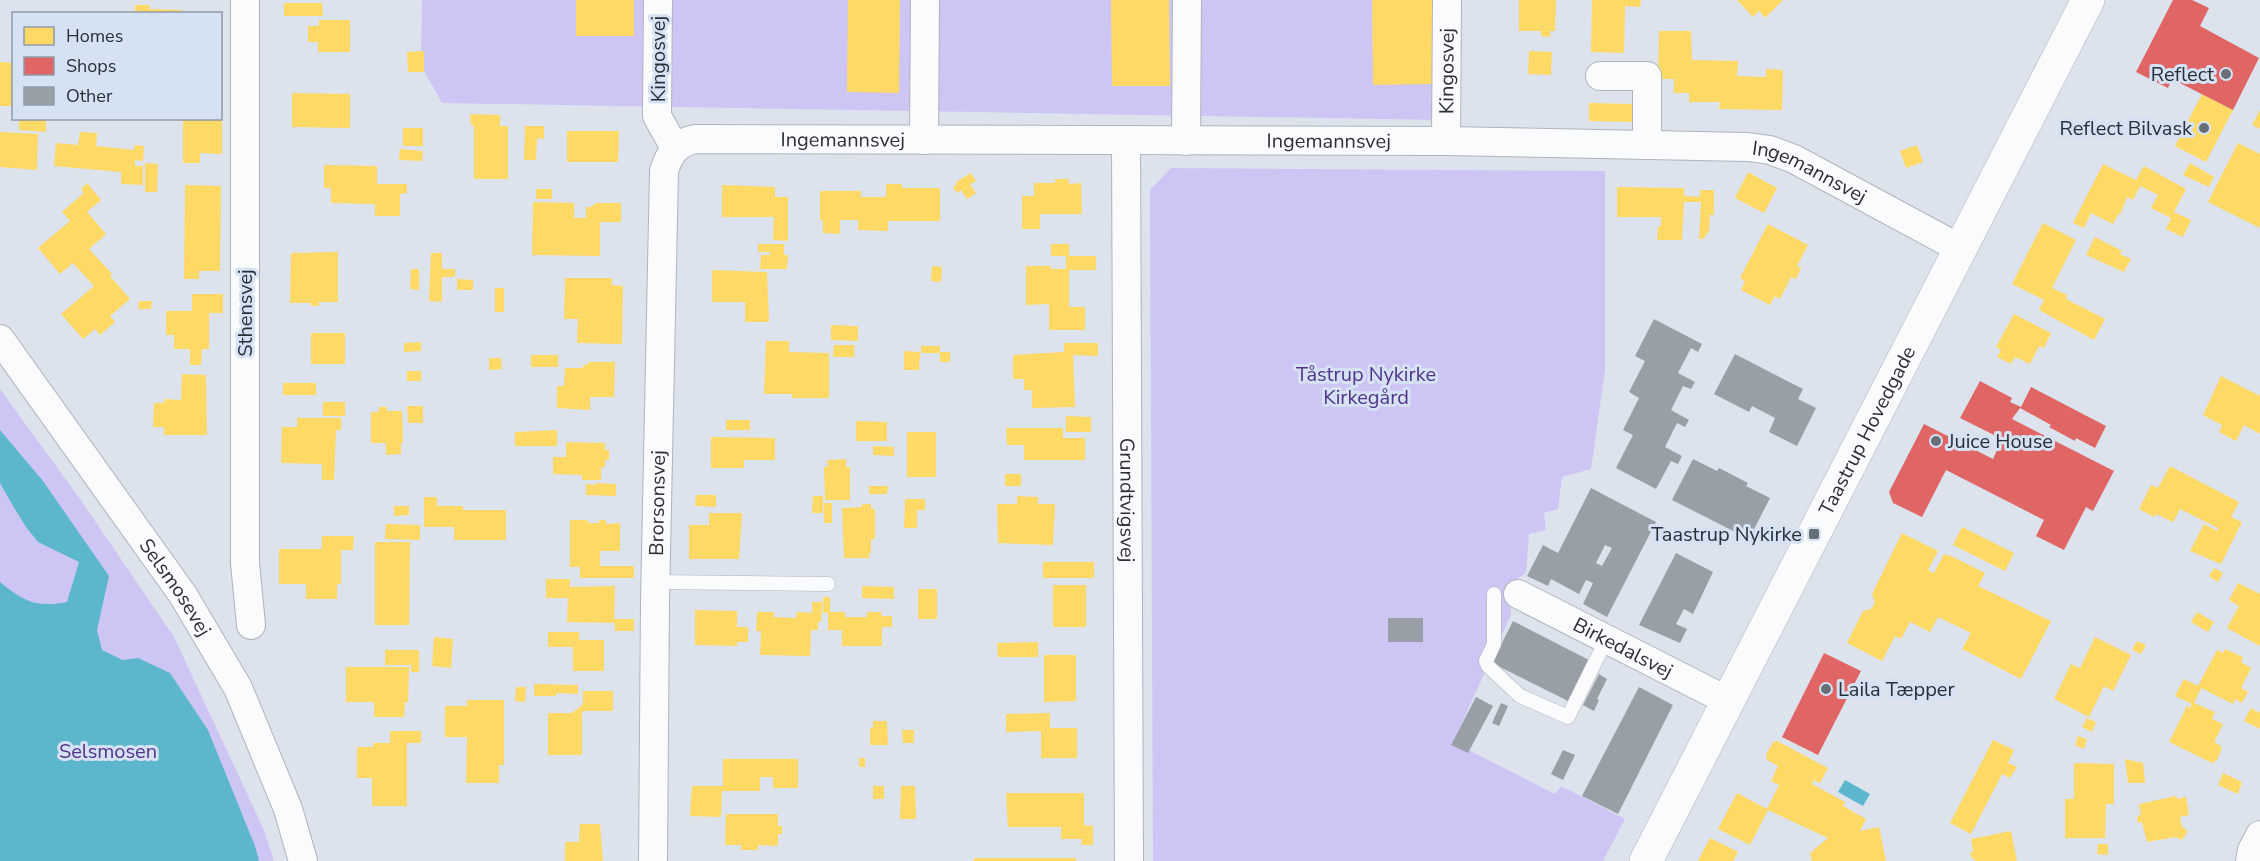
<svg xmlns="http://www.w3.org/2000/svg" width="2260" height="861" viewBox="0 0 2260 861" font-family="'Nunito Sans',sans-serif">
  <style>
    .green { fill: #cdc6f4 }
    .water { fill: #5cb7cc }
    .homes { fill: #ffd966 }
    .shops { fill: #e06666 }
    .building { fill: #989fa6; fill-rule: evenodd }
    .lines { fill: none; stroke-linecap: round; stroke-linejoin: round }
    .service-casing { stroke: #afb4bc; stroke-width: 15 }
    .minor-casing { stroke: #afb4bc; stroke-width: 30 }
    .tertiary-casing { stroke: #afb4bc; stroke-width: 34 }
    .service { stroke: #fafbfc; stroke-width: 14 }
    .minor { stroke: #fafbfc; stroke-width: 28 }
    .tertiary { stroke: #fafbfc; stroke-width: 33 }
    .poi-dot { fill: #686e76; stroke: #d5e2f4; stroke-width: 2 }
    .labels { text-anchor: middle; stroke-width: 6; stroke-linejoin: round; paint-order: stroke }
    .street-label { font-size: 20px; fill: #2a2f36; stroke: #d5e2f4 }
    .poi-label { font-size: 20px; fill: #2a2f36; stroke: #d5e2f4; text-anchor: end }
    .park-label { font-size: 20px; fill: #51348c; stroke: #d5e2f4 }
  </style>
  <rect width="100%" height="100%" fill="#dce3ed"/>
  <!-- green -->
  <g class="green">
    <polygon points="422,0 1440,0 1440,120 442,103 421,65"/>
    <polygon points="1171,168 1605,171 1605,370 1591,469 1562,477 1558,509 1544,513 1546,530 1529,534 1526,573 1508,585 1511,615 1453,742 1555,794 1561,786 1625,819 1603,861 1153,861 1150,190"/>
    <polygon points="0,389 80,499 174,637 264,830 274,861 0,861"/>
  </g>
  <!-- water -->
  <g class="water">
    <path d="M0,430L43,481L109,576L97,630L102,650L123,660L138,658L170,673L208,730L255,846L259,861H0V582C23,601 36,608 67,602L79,562L38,542L26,527L10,501L0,483Z"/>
    <polygon points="1845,780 1870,794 1863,806 1838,792"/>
  </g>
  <!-- homes -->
  <g class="homes">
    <rect x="576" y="0" width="58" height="36"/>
    <polygon points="848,0 900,0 899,93 847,92"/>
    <polygon points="1111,0 1169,0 1170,86 1112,86"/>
    <polygon points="1372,0 1432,0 1433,84 1373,85"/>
    <polygon points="1519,0 1556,0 1555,31 1550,31 1550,37 1541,36 1541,31 1519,31"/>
    <polygon points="1592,0 1641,0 1640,7 1625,6 1624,53 1591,52"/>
    <polygon points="1737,0 1783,0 1765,18 1759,11 1753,17"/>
    <polygon points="284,3 322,3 323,16 284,16"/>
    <polygon points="135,5 150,5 149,9 182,10 182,14 135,14"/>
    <polygon points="319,20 350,20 350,52 318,52 318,42 308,42 308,26 319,26"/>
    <polygon points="1659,31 1691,31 1692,60 1738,61 1737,76 1766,77 1766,69 1783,70 1782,110 1719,109 1720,102 1689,102 1689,93 1674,93 1674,79 1658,79"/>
    <polygon points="424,51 424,72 408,72 407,52"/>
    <polygon points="1529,51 1552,52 1551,75 1528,74"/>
    <polygon points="0,62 14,63 14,106 0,106"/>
    <polygon points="292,93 350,94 350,128 292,127"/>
    <polygon points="2202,94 2233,110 2206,162 2175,146"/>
    <polygon points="1589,103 1633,104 1632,122 1589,121"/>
    <polygon points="2260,110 2260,129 2252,125"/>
    <polygon points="470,114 500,115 500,126 508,126 508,179 474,179 474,126 471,125"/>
    <polygon points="19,118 46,118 46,132 19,130"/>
    <polygon points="183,118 222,118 222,154 200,153 200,163 183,163"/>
    <polygon points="525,126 544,126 544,139 537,138 536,160 524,160"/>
    <rect x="403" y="128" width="20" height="18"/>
    <polygon points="567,131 619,131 618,162 567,162"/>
    <polygon points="0,132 38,134 37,170 0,167"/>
    <polygon points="80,132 97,133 96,146 134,150 134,145 144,146 143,161 135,160 135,166 143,166 143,185 121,184 121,172 54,166 56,143 78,145"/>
    <polygon points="2238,143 2260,154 2260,228 2208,202"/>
    <polygon points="1917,145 1923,162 1906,168 1900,151"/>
    <polygon points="400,149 423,151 422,161 399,160"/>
    <polygon points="145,163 158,164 157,192 145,192"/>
    <polygon points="2190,163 2214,177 2209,187 2183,175"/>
    <polygon points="2103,164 2136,180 2144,166 2186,189 2174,212 2191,220 2183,237 2166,229 2171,218 2151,208 2158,195 2140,186 2133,200 2127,197 2120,215 2118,214 2113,224 2091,213 2084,228 2073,223"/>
    <polygon points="324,165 377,166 377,184 407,184 407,193 400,194 400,216 375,216 375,204 331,203 331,188 324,188"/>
    <polygon points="1748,172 1777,188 1764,213 1735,198"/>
    <polygon points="971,173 976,181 970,184 976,193 967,199 961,190 957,193 953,187 957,184 956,182"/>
    <polygon points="1055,179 1069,179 1069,184 1081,183 1082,214 1040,214 1040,229 1022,229 1022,196 1034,196 1034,183 1055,183"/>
    <polygon points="87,183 101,200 87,212 106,234 89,249 112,274 110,276 130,299 110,316 115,322 100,335 95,329 83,339 61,314 94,286 73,263 60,274 38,248 70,221 62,212 84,193 81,189"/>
    <polygon points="886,184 902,184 902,188 940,188 940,221 888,221 888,231 858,230 858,220 840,220 840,234 823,233 823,220 820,220 820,191 861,191 861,197 886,197"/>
    <polygon points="185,185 221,186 220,271 199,271 199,279 184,279"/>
    <polygon points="722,185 775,187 775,197 788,197 788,241 773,240 774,217 722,217"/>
    <polygon points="1617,187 1684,188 1684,196 1700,197 1700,190 1714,190 1714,215 1710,215 1709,231 1703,239 1699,239 1701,202 1684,202 1682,240 1657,240 1658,226 1661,226 1661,217 1617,217"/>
    <rect x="536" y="189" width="16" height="10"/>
    <polygon points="533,202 574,203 574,218 586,218 586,207 591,207 596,203 621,203 621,222 600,222 600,256 532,255"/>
    <polygon points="2043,223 2076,240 2052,288 2067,295 2066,299 2105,319 2094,340 2039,310 2044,300 2012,284"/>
    <polygon points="1768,224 1808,245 1797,266 1801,268 1796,279 1791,277 1780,299 1775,296 1770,305 1741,290 1745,281 1740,278"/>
    <polygon points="2095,237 2122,251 2120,254 2131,259 2124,272 2086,255"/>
    <polygon points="758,244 784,244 784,255 788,255 787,269 760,269 761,255 770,255 770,252 758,252"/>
    <polygon points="1051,244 1069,244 1069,256 1096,256 1096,270 1069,270 1069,307 1085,307 1085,330 1049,330 1049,304 1026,305 1026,266 1051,266 1051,269 1066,269 1066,256 1051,256"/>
    <polygon points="338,252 338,302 319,302 319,306 311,306 311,303 290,303 291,253"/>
    <polygon points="431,253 442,253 442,269 455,269 455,277 442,277 442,302 429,301"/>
    <polygon points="932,266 942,267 941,282 931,281"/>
    <polygon points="411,269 419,269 419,290 410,289"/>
    <polygon points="712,270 767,272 769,322 745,322 745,302 712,302"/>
    <polygon points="565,278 612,278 612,285 623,286 622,344 577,343 578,319 564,319"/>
    <polygon points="457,279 473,280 473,290 457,290"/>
    <rect x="495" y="288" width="9" height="24"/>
    <polygon points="192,294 223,294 223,313 209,313 209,349 202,349 201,365 190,365 190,349 174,349 174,335 166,335 166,311 192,311"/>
    <polygon points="139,301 152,301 151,309 138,309"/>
    <polygon points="2014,314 2051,333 2044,348 2039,346 2030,364 2015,357 2011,364 1997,357 2001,350 1996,347"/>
    <polygon points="831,325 858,326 858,341 831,340"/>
    <rect x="311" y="333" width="34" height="31"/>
    <polygon points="766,341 789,341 789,352 829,353 829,398 792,398 792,394 764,394"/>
    <polygon points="421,342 421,351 404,352 404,343"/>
    <polygon points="1064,343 1098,343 1098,356 1073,355 1075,407 1032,408 1032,390 1024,390 1024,379 1013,379 1013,355 1064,352"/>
    <polygon points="834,345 854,345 854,357 833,357"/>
    <polygon points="921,346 940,346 940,352 950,352 950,362 940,362 940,353 921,353"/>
    <polygon points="904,351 920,352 919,370 904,370"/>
    <rect x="531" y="355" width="27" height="12"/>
    <polygon points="489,358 501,358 502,369 489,370"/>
    <polygon points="588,362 615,362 614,397 590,397 590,410 557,408 557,386 564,386 565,368 583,368 583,365 588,365"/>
    <rect x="407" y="371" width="14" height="10"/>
    <polygon points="182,374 206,375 207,435 164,435 164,427 153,427 154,403 164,403 164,399 181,400"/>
    <polygon points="2221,376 2260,396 2260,434 2244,425 2236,441 2219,432 2222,425 2203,415"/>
    <rect x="283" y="383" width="33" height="12"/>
    <rect x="323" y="402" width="22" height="14"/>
    <polygon points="407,406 423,406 423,423 408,423"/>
    <polygon points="379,407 387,407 387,411 402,411 403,443 401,443 401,454 386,455 386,443 371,443 371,412 379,412"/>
    <polygon points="1066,416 1091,417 1091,432 1066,432"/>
    <polygon points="297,418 341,418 341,430 336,430 334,480 322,480 322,464 281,463 282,427 297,427"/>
    <rect x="726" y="420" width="24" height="10"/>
    <polygon points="856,421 887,422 887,441 856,441"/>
    <polygon points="1006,428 1063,428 1063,438 1085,438 1085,460 1024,460 1024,445 1007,445"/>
    <polygon points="557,430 557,446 515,446 515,432"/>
    <rect x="907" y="432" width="29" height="45"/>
    <polygon points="711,437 775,438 775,460 744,460 744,468 711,468"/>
    <polygon points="566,442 605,443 605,450 609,450 609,460 605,460 605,467 601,467 601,480 582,480 582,475 553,474 553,457 566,457"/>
    <polygon points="873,446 894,447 894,456 873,455"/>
    <polygon points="846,459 846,467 850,467 850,500 825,500 824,467 828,467 827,460"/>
    <polygon points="2170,466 2239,502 2231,517 2242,522 2221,564 2190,551 2204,524 2217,531 2218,528 2180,509 2173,522 2156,514 2154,517 2139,509 2151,485 2158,488"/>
    <rect x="1005" y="474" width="16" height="12"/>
    <polygon points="595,483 616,484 616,496 586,495 586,484 595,485"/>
    <polygon points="869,486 888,486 887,494 869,494"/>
    <polygon points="696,495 716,495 716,507 695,506"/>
    <polygon points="813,496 823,496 823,513 812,513"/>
    <polygon points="1017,496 1038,497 1038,504 1055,504 1053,545 998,543 997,504 1017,504"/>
    <polygon points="424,497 437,497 437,506 463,506 463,510 506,510 506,540 454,540 454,527 424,527"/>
    <polygon points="905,499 925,499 925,510 917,510 917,528 904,528"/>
    <rect x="824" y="503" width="8" height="20"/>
    <polygon points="862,504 871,504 871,509 875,509 875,539 871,539 871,553 869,553 869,558 844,558 842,508 862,507"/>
    <polygon points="394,506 409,506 409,515 394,516"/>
    <polygon points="709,513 742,513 739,559 689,559 689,525 709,525"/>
    <polygon points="570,520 588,520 588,523 599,523 599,520 606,520 606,524 620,523 620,551 600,551 600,566 634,566 634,578 580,578 580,567 570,567"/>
    <polygon points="386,524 420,525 420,540 385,539"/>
    <polygon points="1962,527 2014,553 2005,571 1953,545"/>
    <polygon points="1902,533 1938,551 1928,570 1934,573 1944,554 1949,556 1949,555 1985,573 1978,586 2051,621 2021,679 1962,649 1971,633 1938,617 1930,632 1910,622 1901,639 1895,636 1882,661 1847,643 1863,611 1871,609 1875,603 1872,594"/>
    <polygon points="322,536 354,536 353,550 341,550 341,584 337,584 337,599 306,599 306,584 279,584 279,549 322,549"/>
    <polygon points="375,542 410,542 409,625 375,625"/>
    <rect x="1043" y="562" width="51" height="16"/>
    <polygon points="2214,568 2223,573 2218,582 2209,576"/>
    <polygon points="546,579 570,579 570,587 615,586 614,619 634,619 634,631 615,631 615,623 567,622 568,598 546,598"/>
    <polygon points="2238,583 2260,594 2260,646 2227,628 2239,606 2229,600"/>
    <rect x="1053" y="585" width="33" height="42"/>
    <polygon points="862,586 894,587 894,599 862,598"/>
    <rect x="918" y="589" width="19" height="30"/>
    <polygon points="823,597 830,597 830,612 845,612 845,617 867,617 867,612 882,612 881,616 892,616 892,627 882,627 882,646 842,646 842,630 828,630 828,613 823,613"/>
    <polygon points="812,602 822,602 821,622 818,622 818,630 811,630 810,656 760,655 761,631 756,631 757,612 774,612 774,617 796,618 797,612 812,613"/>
    <polygon points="695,610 737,611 737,627 748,627 748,642 737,642 737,646 695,645"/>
    <polygon points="2197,612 2214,622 2208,632 2191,622"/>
    <polygon points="548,632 579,632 579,640 604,640 604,671 573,671 573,647 548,647"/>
    <polygon points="434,637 453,639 451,668 432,666"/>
    <polygon points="2095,637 2131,655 2113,691 2104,686 2089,717 2054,699 2071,664 2080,668"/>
    <polygon points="2137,641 2146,645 2141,654 2132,650"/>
    <polygon points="1038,642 1038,657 998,657 997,643"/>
    <polygon points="2225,649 2243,657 2241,662 2251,668 2241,688 2248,692 2242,703 2235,699 2233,704 2201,688 2194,703 2215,712 2212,719 2223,724 2215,740 2215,743 2221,746 2221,751 2217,760 2212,763 2169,742 2187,706 2190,708 2192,704 2175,696 2184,679 2198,686 2217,650 2223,653"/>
    <polygon points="385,650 419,650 419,672 411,672 411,665 385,665"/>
    <polygon points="1044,655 1076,655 1076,701 1044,702"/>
    <polygon points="346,667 409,667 408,702 405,702 404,717 374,717 374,702 346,702"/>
    <polygon points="1897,683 1913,690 1910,697 1894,690"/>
    <polygon points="534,684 578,685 578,694 556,693 556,696 534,696"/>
    <polygon points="516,687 526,687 525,702 515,701"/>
    <polygon points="583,691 613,691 613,711 584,711 582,713 582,755 548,755 548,713 572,713 583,704"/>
    <polygon points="467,700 504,700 504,765 499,765 499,783 466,783 467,737 445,737 445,706 467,706"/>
    <polygon points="2251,708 2260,713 2260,729 2244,721"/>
    <polygon points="1050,713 1050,728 1077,728 1077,758 1041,758 1041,731 1006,732 1006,714"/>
    <polygon points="2087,718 2096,722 2092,732 2082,727"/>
    <polygon points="873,721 887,721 888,745 870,745 870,728 873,728"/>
    <polygon points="902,730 914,730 914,743 903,743"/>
    <polygon points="390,731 421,731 421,743 407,743 407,806 372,806 372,778 357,778 357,747 373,747 373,743 390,743"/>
    <polygon points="2078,736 2087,739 2084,749 2075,745"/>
    <polygon points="1993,740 2014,750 2008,763 2017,767 2010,778 2002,774 1971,834 1950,823"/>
    <polygon points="1777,741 1828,768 1820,783 1814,780 1812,784 1845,802 1843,806 1866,819 1860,831 1879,827 1886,861 1812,861 1810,853 1828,838 1768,810 1750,845 1718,829 1737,793 1767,809 1779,785 1771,781 1778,766 1767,760 1766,755 1773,742"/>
    <rect x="859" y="758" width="6" height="9"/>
    <polygon points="723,759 798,759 798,788 773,788 773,777 760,777 760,791 722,791 721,817 690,816 692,786 723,786"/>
    <polygon points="2125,759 2143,763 2145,783 2128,783"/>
    <polygon points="2074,763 2114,764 2114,804 2106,804 2105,838 2065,838 2065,799 2074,799"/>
    <polygon points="2223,773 2242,782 2238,794 2218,785"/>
    <rect x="873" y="786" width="11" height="13"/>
    <polygon points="901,786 915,786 916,819 900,819"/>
    <polygon points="1006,793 1084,793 1084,825 1093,826 1093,845 1081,845 1082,839 1061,839 1061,827 1008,827"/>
    <polygon points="2176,796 2177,799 2186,797 2189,815 2180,817 2182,827 2188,831 2182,840 2176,837 2147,842 2142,822 2138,823 2137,816 2141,815 2139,804"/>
    <polygon points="726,814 778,814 778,826 782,826 782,834 778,834 778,846 758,845 758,850 741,850 741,845 725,845"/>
    <polygon points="580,824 600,824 603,861 565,861 565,842 579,842"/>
    <polygon points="2011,831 2017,861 1975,861 1974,858 1972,859 1970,852 1973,852 1971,839"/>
    <polygon points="1710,838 1738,852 1733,861 1698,861"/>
    <polygon points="2098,844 2108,844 2108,855 2097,854"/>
    <rect x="974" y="858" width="102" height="3"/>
  </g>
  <!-- shops -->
  <g class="shops">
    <polygon points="2173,0 2192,0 2209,8 2200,26 2259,58 2233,110 2172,79 2168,88 2136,72"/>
    <polygon points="1980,381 2012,398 2010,402 2021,407 2031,387 2106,426 2095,448 2076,438 2075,441 2049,427 2051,425 2020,408 2012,419 2114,471 2093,511 2086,507 2064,550 2036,536 2044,520 1946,470 1922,517 1893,503 1889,492 1924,424 1993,459 2002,439 1995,433 1994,435 1960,418"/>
    <polygon points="1824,653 1861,671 1818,755 1782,737"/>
  </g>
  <!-- building -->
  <g class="building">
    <polygon points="1654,319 1702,344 1698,352 1691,348 1678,373 1695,382 1691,389 1683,386 1671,410 1689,420 1685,427 1677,423 1665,447 1682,456 1678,464 1671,461 1656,489 1616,468 1633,435 1623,430 1639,398 1629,392 1645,361 1635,356"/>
    <polygon points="1735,354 1803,389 1798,399 1816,408 1797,446 1769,432 1775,418 1752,406 1749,412 1714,394"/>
    <polygon points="1693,459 1717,471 1719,468 1748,483 1746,486 1770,498 1749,539 1672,500"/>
    <path d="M1591,488L1656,522L1607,617L1583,604L1593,583L1586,580L1579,594L1551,579L1548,586L1527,576L1543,545L1558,553ZM1605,545L1612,548L1602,566L1596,563Z"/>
    <polygon points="1676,553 1713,572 1693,614 1684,609 1676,624 1687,629 1680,643 1639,625"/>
    <rect x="1388" y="618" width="35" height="24"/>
    <polygon points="1513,621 1589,660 1568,701 1492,663"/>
    <polygon points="1599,674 1607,679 1597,699 1599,700 1594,711 1583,705"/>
    <polygon points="1639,687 1673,705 1618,814 1582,796"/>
    <polygon points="1476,697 1493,706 1468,753 1451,745"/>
    <polygon points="1501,703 1508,706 1499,726 1492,723"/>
    <polygon points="1563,750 1575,755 1563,780 1551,774"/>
  </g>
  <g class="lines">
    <defs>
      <g id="service">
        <polyline points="656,582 828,584"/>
        <polyline points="1494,594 1494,644 1486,661 1488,666 1520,696 1568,717 1607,638"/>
      </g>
      <g id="minor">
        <polyline points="245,0 245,563 251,625"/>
        <polyline points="658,0 657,116 675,148"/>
        <polyline points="1600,76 1647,76 1647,144"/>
        <polyline points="924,140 925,0"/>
        <path id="s1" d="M1126,140L1129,861"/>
        <polyline points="1186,141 1187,0"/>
        <path id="s2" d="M1446,141L1447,0"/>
        <path id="s3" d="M0,339L183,595L238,688L288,809L303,861"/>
        <path id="s4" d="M1518,594L1728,701"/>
        <path id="s5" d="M653,861L655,601L664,171C669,154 677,143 695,139L1446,141L1748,147L1770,150L1794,159L1959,248"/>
        <polyline points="2250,861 2252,850 2260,835"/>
      </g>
      <g id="tertiary">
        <path id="s6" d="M1646,861L2088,0"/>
      </g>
    </defs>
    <!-- service casing -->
    <use href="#service" class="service-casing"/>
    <!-- minor casing -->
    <use href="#minor" class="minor-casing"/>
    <!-- tertiary casing -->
    <use href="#tertiary" class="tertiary-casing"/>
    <!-- service -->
    <use href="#service" class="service"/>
    <!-- minor -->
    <use href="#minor" class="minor"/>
    <!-- tertiary -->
    <use href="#tertiary" class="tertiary"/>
  </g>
  <!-- markers -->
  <g class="poi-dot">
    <circle cx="2226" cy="74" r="6"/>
    <circle cx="2204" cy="128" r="6"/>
    <circle cx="1936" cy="441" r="6"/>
    <rect x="1808" y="528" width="12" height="12" rx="3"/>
    <circle cx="1826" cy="689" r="6"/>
  </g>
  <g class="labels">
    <!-- street labels -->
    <g class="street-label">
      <text transform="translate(658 59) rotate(-90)" y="7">Kingosvej</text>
      <text dy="7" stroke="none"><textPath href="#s2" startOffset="70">Kingosvej</textPath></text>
      <text dy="7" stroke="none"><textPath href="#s5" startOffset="885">Ingemannsvej</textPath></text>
      <text dy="7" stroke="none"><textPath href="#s5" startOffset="1371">Ingemannsvej</textPath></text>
      <text dy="7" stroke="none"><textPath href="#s5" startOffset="1857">Ingemannsvej</textPath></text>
      <text transform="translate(245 313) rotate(-90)" y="7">Sthensvej</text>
      <text dy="7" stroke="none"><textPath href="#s6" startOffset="484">Taastrup Hovedgade</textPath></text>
      <text dy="7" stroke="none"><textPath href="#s1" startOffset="360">Grundtvigsvej</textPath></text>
      <text dy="7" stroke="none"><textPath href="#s5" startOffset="358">Brorsonsvej</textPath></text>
      <text dy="7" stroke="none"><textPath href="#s3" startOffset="304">Selsmosevej</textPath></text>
      <text dy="7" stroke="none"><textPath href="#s4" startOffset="118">Birkedalsvej</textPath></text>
    </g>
    <!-- poi labels -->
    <g class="poi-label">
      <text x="2214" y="81">Reflect</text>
      <text x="2192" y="135">Reflect Bilvask</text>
      <text x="1948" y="448" text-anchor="start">Juice House</text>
      <text x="1802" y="541">Taastrup Nykirke</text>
      <text x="1838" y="696" text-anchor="start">Laila Tæpper</text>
    </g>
    <!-- park labels -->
    <g class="park-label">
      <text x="1366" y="381">Tåstrup Nykirke<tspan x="1366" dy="23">Kirkegård</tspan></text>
      <text x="108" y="758">Selsmosen</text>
    </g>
  </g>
  <!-- legend -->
  <rect x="12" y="12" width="210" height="108" fill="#d5e2f4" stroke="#919aa8" stroke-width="1.5"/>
  <rect x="24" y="27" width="30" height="18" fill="#ffd966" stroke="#919aa8" stroke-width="1.5"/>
  <text x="66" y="42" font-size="18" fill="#2a2f36">Homes</text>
  <rect x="24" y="57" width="30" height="18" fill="#e06666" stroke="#919aa8" stroke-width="1.5"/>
  <text x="66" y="72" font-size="18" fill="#2a2f36">Shops</text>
  <rect x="24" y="87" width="30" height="18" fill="#989fa6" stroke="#919aa8" stroke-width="1.5"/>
  <text x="66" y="102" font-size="18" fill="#2a2f36">Other</text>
</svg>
